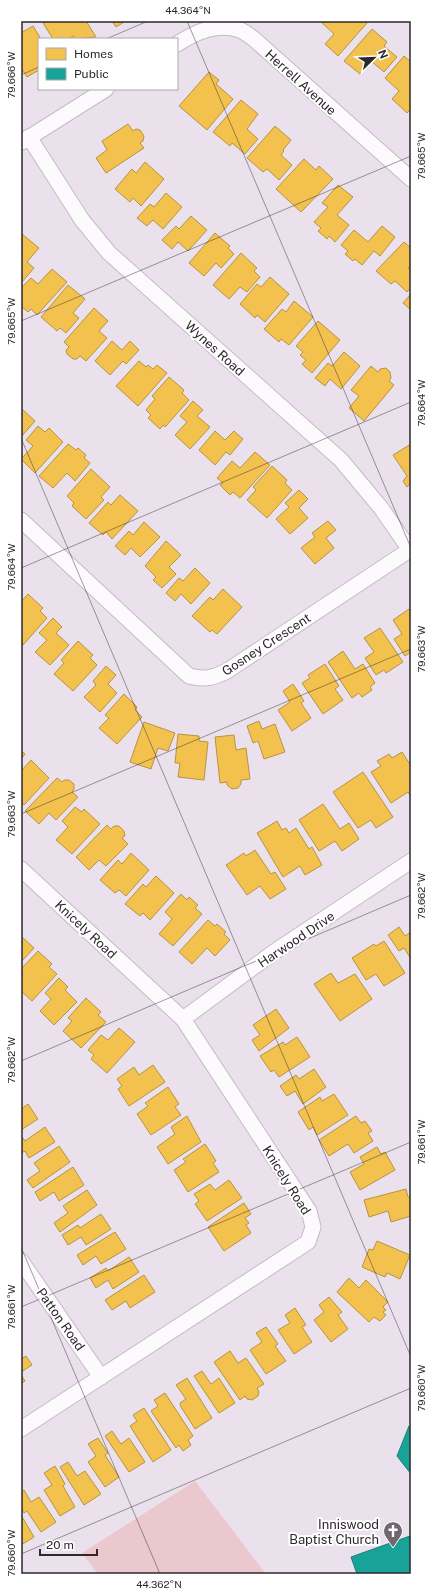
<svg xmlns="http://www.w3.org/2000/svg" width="432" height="1595" viewBox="0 0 432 1595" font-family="'Public Sans',sans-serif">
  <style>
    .green { fill: #ebc7ce }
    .homes { fill: #f2c14e; stroke: #b79344 }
    .public { fill: #17a398; stroke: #1e7e78 }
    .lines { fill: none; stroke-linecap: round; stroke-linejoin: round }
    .street-casing { stroke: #c3bcc4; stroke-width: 17 }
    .street { stroke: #fcfafc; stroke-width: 15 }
    .ticks { fill: none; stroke: #2d272e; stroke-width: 1; stroke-opacity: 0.45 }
    .labels { text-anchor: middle; stroke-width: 4; stroke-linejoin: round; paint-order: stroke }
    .street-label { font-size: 13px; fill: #2d272e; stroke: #fff }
    .poi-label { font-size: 13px; fill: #2d272e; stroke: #fff; text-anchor: end }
    .neatline { fill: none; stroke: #2d272e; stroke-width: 1.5 }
    .ticks-label { font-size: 10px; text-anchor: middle; fill: #2d272e }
  </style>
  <rect width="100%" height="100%" fill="#eae1ec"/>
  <!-- green -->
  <polygon class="green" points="195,1481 266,1574 98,1574 82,1553"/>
  <!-- homes -->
  <g class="homes">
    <polygon points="46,21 86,21 96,37 75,39 73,36 69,39 53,39 43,23"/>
    <polygon points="112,21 126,21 116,27"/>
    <polygon points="320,21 365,21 367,23 338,56 325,44 334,34"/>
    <polygon points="33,26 41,39 39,39 39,70 27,77 21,68 21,33"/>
    <polygon points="372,29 387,42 384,46 397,57 384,72 371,61 360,74 344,61"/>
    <polygon points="404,56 411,62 411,109 407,113 392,99 399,91 385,78"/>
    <polygon points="209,72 219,80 216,84 233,99 207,130 179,106"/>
    <polygon points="241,100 258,114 247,129 258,139 245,154 232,143 230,146 213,132"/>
    <polygon points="128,124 133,131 136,129 140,130 144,136 143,141 140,143 144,148 106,173 96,158 107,150 102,141"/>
    <polygon points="275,126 291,140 283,150 284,151 281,155 292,165 279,180 267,169 263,172 247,158"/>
    <polygon points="304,159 316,170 319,166 333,179 301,212 276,189"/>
    <polygon points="145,162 164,179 141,206 133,198 130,202 115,189 132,169 136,173"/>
    <polygon points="338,185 353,197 337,215 349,225 335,242 329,236 327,239 318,231 321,228 314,222 328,207 322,203"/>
    <polygon points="166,193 182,207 163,229 153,220 147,226 137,218 150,204 154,207"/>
    <polygon points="191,216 207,230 188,251 178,242 172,249 162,240 176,226 179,229"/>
    <polygon points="382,226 395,237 380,256 374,251 362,265 355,259 353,261 345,254 348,251 341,245 354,230 368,242"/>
    <polygon points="215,233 230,246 228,248 234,254 221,268 216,263 204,276 189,263"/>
    <polygon points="22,234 39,248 27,262 34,268 21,283"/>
    <polygon points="404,242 411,248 411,265 408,268 411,271 411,287 407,292 395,281 391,284 376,271"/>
    <polygon points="241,253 257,268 254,271 260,277 247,292 240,287 229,299 213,285"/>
    <polygon points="52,269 67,282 37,315 31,309 28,312 21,306 21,288 31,278 38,284"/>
    <polygon points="270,277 289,294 265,322 257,315 255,318 240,304 257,284 261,287"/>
    <polygon points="68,285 85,299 73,313 79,318 66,333 60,328 57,331 41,317"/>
    <polygon points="411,294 411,310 403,303"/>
    <polygon points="294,301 313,317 289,345 281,339 279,342 264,329 282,309 286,312"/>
    <polygon points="94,308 108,321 99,331 107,338 86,361 80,356 77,359 73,359 67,354 66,350 69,347 64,342"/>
    <polygon points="318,321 340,340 312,373 302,364 306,360 300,355 303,352 296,346"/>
    <polygon points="112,341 122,350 130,341 139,350 126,364 123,361 110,375 95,361"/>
    <polygon points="344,352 360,366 341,389 330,379 325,386 315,378 328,363 332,366"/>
    <polygon points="139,361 146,367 148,365 153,369 157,365 167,373 138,406 116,386"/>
    <polygon points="371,366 378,372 380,369 386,368 390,372 391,378 389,381 394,385 364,421 349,408 359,396 351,390"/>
    <polygon points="169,377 184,390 182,393 189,400 165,427 163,425 160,429 148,418 151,415 146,410 155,399 152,396"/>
    <polygon points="193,401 203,410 197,416 210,427 190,449 175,435 187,422 180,416"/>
    <polygon points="21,408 35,421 21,437"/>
    <polygon points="38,426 45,432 49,428 63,442 35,473 21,459 33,446 26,440"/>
    <polygon points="215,431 225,440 234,431 243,439 230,455 226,452 215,465 199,450"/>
    <polygon points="68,444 76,450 78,448 86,455 84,458 90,463 75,481 67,473 53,488 39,476"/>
    <polygon points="411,444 411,483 407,487 403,481 407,476 393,455"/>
    <polygon points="255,452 270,465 240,498 233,492 230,495 220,485 223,483 217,478 232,461 240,468"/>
    <polygon points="272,466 287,480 285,483 292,490 267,518 247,500 256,490 253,487"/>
    <polygon points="91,469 110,487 101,497 104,500 86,519 72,506 74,503 67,496"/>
    <polygon points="299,490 308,499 299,508 308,518 290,534 276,519 289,507 285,503"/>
    <polygon points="120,495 138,511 112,539 106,532 103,535 89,523 108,502 111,505"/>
    <polygon points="328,521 336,530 326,538 334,548 315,564 301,548 315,537 312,533"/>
    <polygon points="144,522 160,537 140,557 131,548 125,555 115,546 129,531 133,535"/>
    <polygon points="166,541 181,555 169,567 176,574 162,588 153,580 156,577 145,566"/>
    <polygon points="195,568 210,583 191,604 181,594 175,601 166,593 179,578 183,581"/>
    <polygon points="223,589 242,607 217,634 212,630 210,632 192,616 210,597 213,600"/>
    <polygon points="28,594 43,608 40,611 47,618 23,645 21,643 21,602"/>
    <polygon points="409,609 411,613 411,652 405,656 394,639 402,634 393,620"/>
    <polygon points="53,618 62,627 56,633 69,645 50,665 35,652 47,640 39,633"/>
    <polygon points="380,628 403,662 386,673 384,670 376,675 365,658 374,652 364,638"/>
    <polygon points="78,641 93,655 90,658 97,665 73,691 54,674 64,663 61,660"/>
    <polygon points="343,651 355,669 363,664 375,683 370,687 372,690 362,697 359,693 352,698 328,662"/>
    <polygon points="325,664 339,686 335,689 343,700 323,714 302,683 310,678 308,675"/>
    <polygon points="106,666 116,675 108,684 117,693 100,712 84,697 96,685 93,681"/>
    <polygon points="293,684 304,701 301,703 311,718 292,731 278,710 290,702 283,691"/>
    <polygon points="124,694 137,707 135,710 142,717 117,744 99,728 109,718 105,715"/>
    <polygon points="259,721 262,729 275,724 285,752 264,759 258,741 253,743 247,726"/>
    <polygon points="144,722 175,733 168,751 158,748 151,769 130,762"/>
    <polygon points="178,734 199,736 199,741 208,742 204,780 178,777 180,763 175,763"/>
    <polygon points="234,735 236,750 246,748 250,779 241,780 241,784 238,788 232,789 227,785 227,782 220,783 215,737"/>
    <polygon points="21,750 25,754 21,759"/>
    <polygon points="402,752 411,766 411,797 408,792 391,803 371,772 381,766 377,761 389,754 392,758"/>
    <polygon points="31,760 49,778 24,805 21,802 21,771"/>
    <polygon points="363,772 393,817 376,828 371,820 358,828 333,792"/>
    <polygon points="57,778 62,782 64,780 69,780 74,784 74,789 72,792 78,797 56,820 49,813 39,824 25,811"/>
    <polygon points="323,804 340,829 349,823 359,839 342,851 335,841 319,851 299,820"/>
    <polygon points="75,807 82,812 84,809 100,824 72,854 56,840 68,827 62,821"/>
    <polygon points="277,821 282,830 286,828 289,833 296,828 309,849 312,847 322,865 305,875 300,866 283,877 257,833"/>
    <polygon points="107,825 111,829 114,826 119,826 124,831 125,836 122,838 128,844 106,866 99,860 89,870 76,857"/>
    <polygon points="255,850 271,874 275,872 286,889 270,899 260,886 247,895 226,865 244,853 246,856"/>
    <polygon points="131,853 149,870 126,896 119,890 115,893 100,880 118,860 122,864"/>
    <polygon points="156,876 174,893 150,920 143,913 140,916 125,904 143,884 146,887"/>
    <polygon points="181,894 187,900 189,897 198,905 195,908 202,914 173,946 159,934 172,919 165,912"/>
    <polygon points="208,920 215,926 217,924 226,932 224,934 230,940 215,956 207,948 192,964 179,952"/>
    <polygon points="399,927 405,936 411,932 411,959 404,948 399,951 388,935"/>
    <polygon points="21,936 34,948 21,962"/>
    <polygon points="384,941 405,973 384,986 376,974 366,980 352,958 374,944 376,946"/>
    <polygon points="38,951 52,964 49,967 57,974 32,1001 21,991 21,976 23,974 21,969"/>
    <polygon points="331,973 338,983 355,974 372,999 340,1021 314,984"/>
    <polygon points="59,978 68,987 65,990 77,1002 54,1025 40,1011 51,999 45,993"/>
    <polygon points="86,998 101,1012 98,1015 106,1022 81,1048 63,1031 72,1021 68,1018"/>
    <polygon points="276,1009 289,1028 259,1051 252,1040 260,1035 253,1025"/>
    <polygon points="119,1028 135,1042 107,1073 91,1059 94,1055 88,1050 101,1035 108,1040"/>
    <polygon points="297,1037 310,1057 279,1077 274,1070 271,1072 260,1056 283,1042 285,1045"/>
    <polygon points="153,1065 165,1082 129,1106 118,1089 122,1086 117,1079 134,1067 139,1075"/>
    <polygon points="314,1069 326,1087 303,1104 295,1091 287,1096 280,1086 296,1075 299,1079"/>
    <polygon points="168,1087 179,1104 175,1107 181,1115 151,1135 137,1114 148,1106 145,1103"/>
    <polygon points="334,1094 348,1115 317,1135 313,1127 309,1130 298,1112 320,1097 322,1101"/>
    <polygon points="28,1104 38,1119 21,1130 21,1109"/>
    <polygon points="187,1116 201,1142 168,1164 157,1147 175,1134 171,1127"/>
    <polygon points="356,1116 361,1123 365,1121 372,1131 368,1133 373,1141 354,1153 348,1144 329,1156 319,1140"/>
    <polygon points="45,1127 55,1142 29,1158 25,1151 21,1153 21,1139 23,1138 25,1141"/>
    <polygon points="205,1144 216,1161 213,1163 219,1172 188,1192 174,1170 186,1162 183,1159"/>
    <polygon points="59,1146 70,1162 33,1188 27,1180 40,1171 34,1163"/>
    <polygon points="377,1147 381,1154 385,1152 395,1170 360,1190 350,1172 364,1164 360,1157"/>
    <polygon points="73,1167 84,1185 59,1201 54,1192 40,1201 35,1192"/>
    <polygon points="229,1180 242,1198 207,1221 195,1204 199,1201 194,1194 210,1184 215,1190"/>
    <polygon points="406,1189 408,1197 411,1197 411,1216 391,1222 388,1211 369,1217 364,1200"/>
    <polygon points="87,1190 97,1205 60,1232 54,1223 68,1213 63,1206"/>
    <polygon points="244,1203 251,1214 245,1218 249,1223 246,1225 251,1233 224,1251 208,1227"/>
    <polygon points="101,1214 111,1229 86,1245 81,1237 68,1245 62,1235 78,1225 80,1228"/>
    <polygon points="115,1232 126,1249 101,1264 96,1256 83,1265 77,1255"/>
    <polygon points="377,1241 410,1255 400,1279 387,1273 385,1277 362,1267 369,1249 373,1250"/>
    <polygon points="129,1257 139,1272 113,1289 108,1280 96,1288 90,1278 106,1268 108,1271"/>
    <polygon points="144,1275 155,1292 130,1308 126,1301 112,1310 105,1300"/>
    <polygon points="349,1278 359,1288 366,1280 388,1302 383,1307 386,1310 383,1312 386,1315 380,1321 374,1317 369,1322 337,1292"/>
    <polygon points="329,1297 342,1312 338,1315 348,1329 331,1342 314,1320 324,1312 319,1305"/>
    <polygon points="295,1308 306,1325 302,1327 312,1342 294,1354 278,1330 290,1323 285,1315"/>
    <polygon points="266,1327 278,1344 275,1346 286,1361 266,1374 250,1350 262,1342 256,1333"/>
    <polygon points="230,1351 238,1363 246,1358 264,1384 257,1388 259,1392 258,1396 252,1400 247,1399 245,1396 240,1400 214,1362"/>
    <polygon points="26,1356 32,1365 21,1372 21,1359"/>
    <polygon points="202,1371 211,1384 219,1378 235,1403 219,1413 194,1376"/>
    <polygon points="21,1375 25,1381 21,1384"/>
    <polygon points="187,1378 212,1418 195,1429 181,1407 180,1403 186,1399 176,1385"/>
    <polygon points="165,1393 193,1436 188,1440 191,1445 183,1451 179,1445 176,1448 151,1411 158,1406 154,1400"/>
    <polygon points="144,1408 171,1450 153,1462 130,1426 137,1421 133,1415"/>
    <polygon points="112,1431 121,1444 129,1438 145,1462 129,1472 105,1436"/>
    <polygon points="98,1438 108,1453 105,1455 119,1477 105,1487 88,1462 96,1456 88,1444"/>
    <polygon points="68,1462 77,1476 85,1471 101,1494 84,1505 60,1467"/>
    <polygon points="55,1466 65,1484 63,1486 75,1507 60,1516 44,1490 52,1485 44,1473"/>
    <polygon points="24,1490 31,1502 39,1497 56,1522 41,1532 27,1511 24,1513 21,1508 21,1492"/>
    <polygon points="21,1515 34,1537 21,1545"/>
  </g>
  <!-- public -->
  <g class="public">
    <polygon points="409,1426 411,1426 411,1474 397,1456"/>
    <polygon points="410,1536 411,1574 357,1574 351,1557"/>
  </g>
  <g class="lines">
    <defs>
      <g id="street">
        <path d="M177,44C196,32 217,22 240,30C245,32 250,36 254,39L411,179"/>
        <polyline points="29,137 82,220 109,253 341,460 381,508 410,550"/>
        <polyline points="22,142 106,89"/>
        <path d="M21,520L189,676C204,680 213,678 227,671L411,549"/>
        <polyline points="21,869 183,1019 309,1211 313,1227 308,1242 21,1429"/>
        <polyline points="183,1019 274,952 411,861"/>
        <polyline points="21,1261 101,1377"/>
      </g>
    </defs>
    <!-- street casing -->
    <use href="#street" class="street-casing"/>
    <!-- street -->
    <use href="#street" class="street"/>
  </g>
  <!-- ticks -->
  <path class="ticks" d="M187,21L411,548M106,39L148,21M21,75L39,67M21,321L411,156M21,438L411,1357M21,568L411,402M21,814L411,649M21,1061L411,895M21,1247L160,1574M21,1307L411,1142M21,1554L411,1388"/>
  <!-- icons -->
  <defs>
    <symbol id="church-pin" viewBox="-11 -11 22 30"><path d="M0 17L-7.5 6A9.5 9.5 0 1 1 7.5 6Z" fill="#6f6870" stroke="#fff"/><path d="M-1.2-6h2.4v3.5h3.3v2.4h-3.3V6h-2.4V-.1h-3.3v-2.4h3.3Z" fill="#fff"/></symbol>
  </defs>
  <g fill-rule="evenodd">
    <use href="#church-pin" x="382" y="1520" width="22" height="30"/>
  </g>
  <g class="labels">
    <!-- street labels -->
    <g class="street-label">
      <text transform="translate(301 82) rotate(42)" y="5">Herrell Avenue</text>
      <text transform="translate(215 348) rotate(42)" y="5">Wynes Road</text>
      <text transform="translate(266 644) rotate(-33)" y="5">Gosney Crescent</text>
      <text transform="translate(86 929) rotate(43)" y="5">Knicely Road</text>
      <text transform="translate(296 939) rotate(-34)" y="5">Harwood Drive</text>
      <text transform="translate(287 1180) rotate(58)" y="5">Knicely Road</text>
      <text transform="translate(61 1319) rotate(55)" y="5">Patton Road</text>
    </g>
    <!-- poi labels -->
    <g class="poi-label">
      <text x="379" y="1529">Inniswood<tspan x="379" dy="15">Baptist Church</tspan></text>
    </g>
  </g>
  <!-- border -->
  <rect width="432" height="1595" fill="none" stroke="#ffffff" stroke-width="44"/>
  <!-- legend -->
  <rect x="38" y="38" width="140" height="52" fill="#ffffff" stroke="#aba9ab"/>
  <rect x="46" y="48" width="20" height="12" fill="#f2c14e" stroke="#aba9ab"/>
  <text x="74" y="58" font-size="12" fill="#2d272e">Homes</text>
  <rect x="46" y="68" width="20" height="12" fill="#17a398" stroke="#aba9ab"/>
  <text x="74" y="78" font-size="12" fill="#2d272e">Public</text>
  <!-- north arrow -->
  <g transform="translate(374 58) rotate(67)" stroke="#ffffff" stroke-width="3" paint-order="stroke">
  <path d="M0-3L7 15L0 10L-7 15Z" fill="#2d272e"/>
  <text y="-6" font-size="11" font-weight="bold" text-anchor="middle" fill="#2d272e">N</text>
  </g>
  <!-- scale -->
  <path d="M40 1549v6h57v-6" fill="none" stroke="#2d272e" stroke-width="2"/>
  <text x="46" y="1549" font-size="12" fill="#2d272e" stroke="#ffffff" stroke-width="3" paint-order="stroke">20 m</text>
  <rect x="22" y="22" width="388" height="1551" class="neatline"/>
  <g class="ticks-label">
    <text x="188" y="14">44.364°N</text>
    <text transform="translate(11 75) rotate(-90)" y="4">79.666°W</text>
    <text transform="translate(421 156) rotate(-90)" y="4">79.665°W</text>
    <text transform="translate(11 321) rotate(-90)" y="4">79.665°W</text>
    <text transform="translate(421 403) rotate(-90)" y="4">79.664°W</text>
    <text transform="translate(11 567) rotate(-90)" y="4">79.664°W</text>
    <text transform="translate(421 649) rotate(-90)" y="4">79.663°W</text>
    <text transform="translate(11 814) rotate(-90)" y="4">79.663°W</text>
    <text transform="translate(421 896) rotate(-90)" y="4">79.662°W</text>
    <text transform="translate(11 1060) rotate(-90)" y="4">79.662°W</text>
    <text transform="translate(421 1142) rotate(-90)" y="4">79.661°W</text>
    <text transform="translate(11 1307) rotate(-90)" y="4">79.661°W</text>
    <text transform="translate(421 1388) rotate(-90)" y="4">79.660°W</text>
    <text transform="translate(11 1553) rotate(-90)" y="4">79.660°W</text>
    <text x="159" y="1588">44.362°N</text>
  </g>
</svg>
